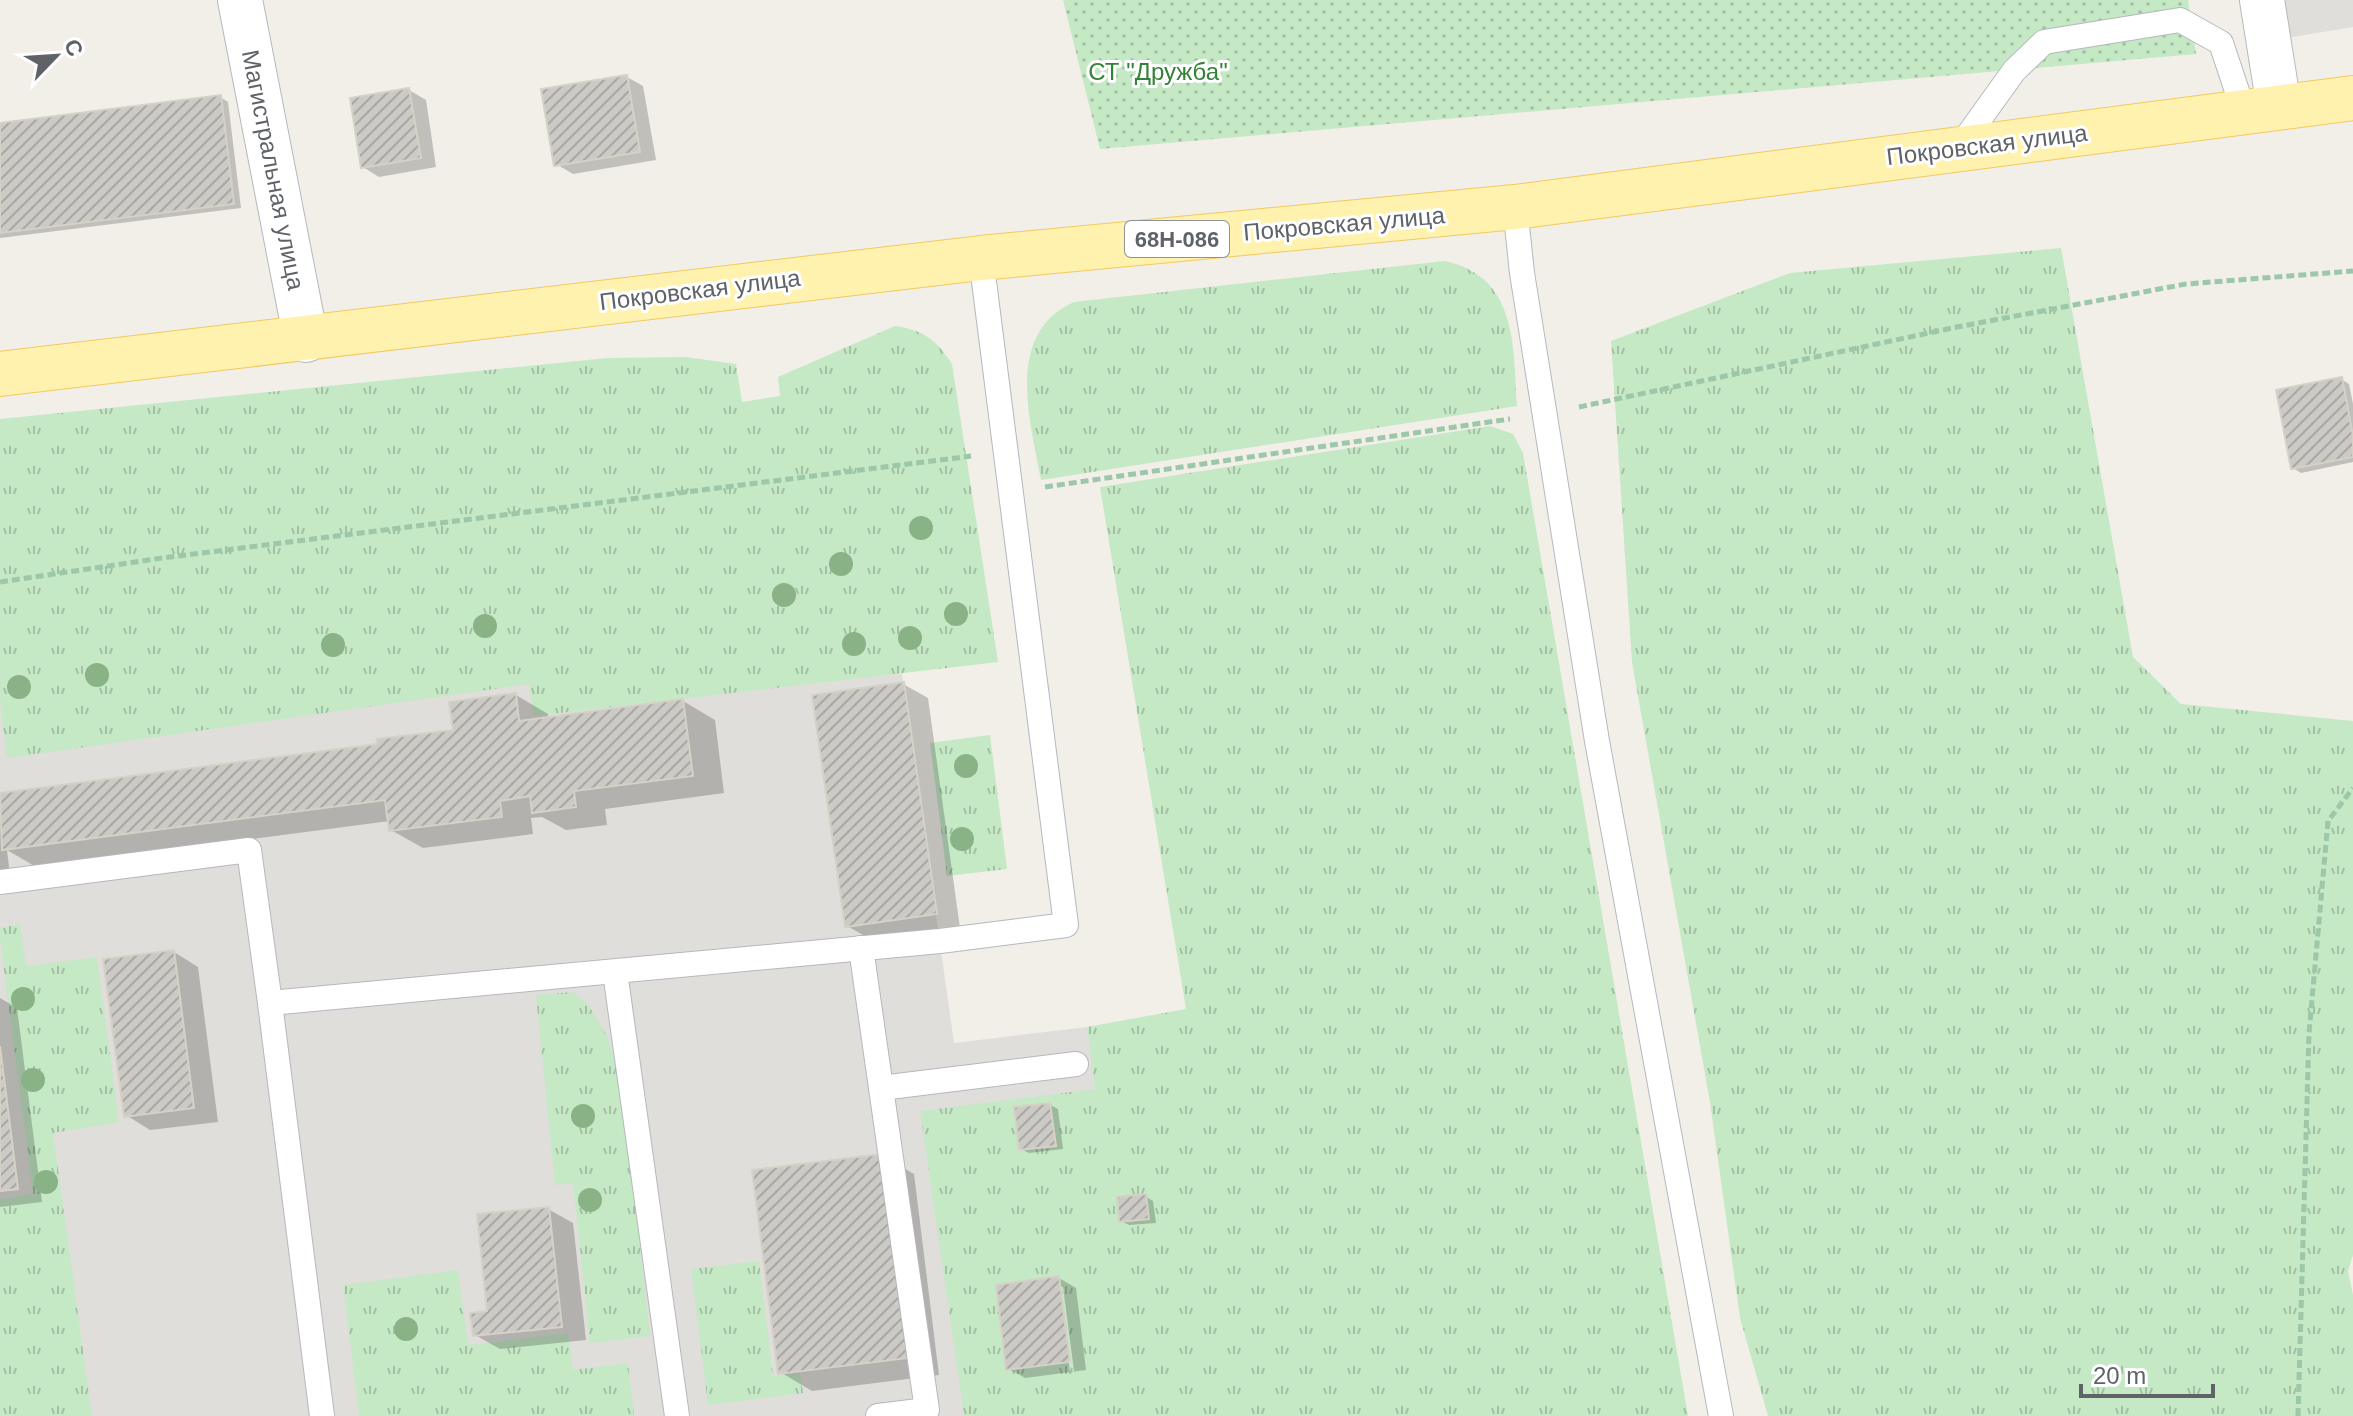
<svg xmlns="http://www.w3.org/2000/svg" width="2353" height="1416" viewBox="0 0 2353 1416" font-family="Helvetica,sans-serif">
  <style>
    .industrial { fill: #e0deda }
    .grass { fill: url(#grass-tufts); fill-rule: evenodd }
    .park { fill: url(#park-dots) }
    .shadow { fill: #0003; fill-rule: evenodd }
    .building { fill: url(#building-hatch); stroke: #d6d1c6; stroke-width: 2 }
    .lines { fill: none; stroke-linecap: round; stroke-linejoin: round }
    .service-casing { stroke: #b5b8bc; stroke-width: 26 }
    .minor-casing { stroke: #b5b8bc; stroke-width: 46 }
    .primary-casing { stroke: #f2c960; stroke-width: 46 }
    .path { stroke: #9cc7a9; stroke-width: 5; stroke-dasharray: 8 4; stroke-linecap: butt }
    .service { stroke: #fff; stroke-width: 24 }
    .minor { stroke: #fff; stroke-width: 44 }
    .primary { stroke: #fff2af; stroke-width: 44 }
    .tree { fill: #89b387 }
    .labels { text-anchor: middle; stroke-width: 6; stroke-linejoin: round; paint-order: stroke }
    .shield { fill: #fff; stroke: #8f9295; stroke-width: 2 }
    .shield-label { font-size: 22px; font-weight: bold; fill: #5f6368 }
    .park-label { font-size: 24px; fill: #348238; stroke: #fff }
    .street-label { font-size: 24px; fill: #5f6368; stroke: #fff }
  </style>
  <defs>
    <pattern id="grass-tufts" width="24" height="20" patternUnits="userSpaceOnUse" patternTransform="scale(2)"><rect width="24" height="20" fill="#c5e8c5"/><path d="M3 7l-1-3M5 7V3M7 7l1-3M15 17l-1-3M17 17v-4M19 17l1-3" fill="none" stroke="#a3c0a4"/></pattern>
    <pattern id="park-dots" width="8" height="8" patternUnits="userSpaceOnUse" patternTransform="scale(2)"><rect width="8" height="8" fill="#c5e8c5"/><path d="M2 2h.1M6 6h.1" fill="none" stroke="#a3c0a4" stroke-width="1.8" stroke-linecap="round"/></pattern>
    <pattern id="building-hatch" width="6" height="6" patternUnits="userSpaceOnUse" patternTransform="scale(2)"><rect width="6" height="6" fill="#cccac5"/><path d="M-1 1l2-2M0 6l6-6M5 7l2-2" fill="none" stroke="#a9a8a4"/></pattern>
  </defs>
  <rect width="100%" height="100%" fill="#f1efe8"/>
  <!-- industrial -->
  <g class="industrial">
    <polygon points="2280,0 2353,0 2353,27 2287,38"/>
    <polygon points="0,662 902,674 954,1043 1087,1027 1132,1328 1271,1416 0,1416"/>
  </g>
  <!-- grass -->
  <g class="grass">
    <polygon points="2061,248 2133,657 2181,704 2353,721 2353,1255 2348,1271 2353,1295 2353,1416 1768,1416 1740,1318 1710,1102 1632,662 1611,341 1790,273"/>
    <path d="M1445,261C1518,277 1513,347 1517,406L1041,480C1030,421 1004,333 1074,302Z"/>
    <path d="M895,326C923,330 937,340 952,364L998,662L534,716L529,684L7,758L0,702V419L607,358L685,357L736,364L742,402L780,396L778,377Z"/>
    <path d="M1490,426L1513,434L1523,453L1688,1416H964L920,1111L1095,1089L1087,1027L1186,1009L1100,487ZM1050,1103L1055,1145L1019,1150L1014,1108ZM1059,1277L1070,1361L1006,1369L996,1285Z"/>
    <polygon points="990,735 1007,869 947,876 930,743"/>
    <polygon points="20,924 26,966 97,957 119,1122 53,1133 92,1416 0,1416 0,1199 33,1194 0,939 0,928"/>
    <polygon points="573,992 589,1006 606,1034 622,1079 650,1336 590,1343 573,1183 555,1185 536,995"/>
    <polygon points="759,1261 773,1376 800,1373 803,1393 708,1405 691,1269"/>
    <polygon points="458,1270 468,1345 568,1333 573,1370 628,1363 634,1416 359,1416 343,1285"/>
  </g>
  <!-- park -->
  <polygon class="park" points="1063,0 2188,0 2196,54 1100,149"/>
  <!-- shadow -->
  <g class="shadow">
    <polygon points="627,77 643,86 656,160 573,174 556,164"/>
    <polygon points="409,90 426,100 436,167 379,177 363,167"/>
    <polygon points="220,97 228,102 241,208 0,238 0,125"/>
    <polygon points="2341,379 2349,384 2353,404 2353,462 2301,473 2293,468"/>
    <polygon points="903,684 928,698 960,928 872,940 847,926"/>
    <polygon points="516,695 548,714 548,719 683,701 715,720 724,793 605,809 607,825 566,830 542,817 531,818 533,834 423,848 391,830 390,821 36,867 7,850 10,875 0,876 0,795 380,746 455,731"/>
    <polygon points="174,952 198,967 218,1122 150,1130 126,1115"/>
    <polygon points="0,998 17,1008 42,1202 0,1207"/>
    <polygon points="1050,1105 1058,1109 1063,1149 1029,1153 1021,1149"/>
    <polygon points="882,1156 914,1174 939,1375 812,1391 780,1372"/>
    <polygon points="1145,1196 1153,1201 1156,1223 1129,1225 1121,1221"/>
    <polygon points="548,1209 573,1223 586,1340 500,1349 475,1335"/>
    <path d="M1059,1278L1076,1288L1086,1370L1025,1378L1008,1368ZM1059,1287H1063L1074,1371L1070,1372Z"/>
  </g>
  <!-- building -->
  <g class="building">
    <polygon points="627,75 640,152 554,166 541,89"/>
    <polygon points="409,88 421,158 361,168 350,98"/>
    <polygon points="221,95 234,204 0,233 0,123"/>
    <polygon points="2342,377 2353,436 2353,457 2291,469 2276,390"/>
    <polygon points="904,682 937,914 845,927 812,695"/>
    <polygon points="516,693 519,721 683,699 693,776 574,791 576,807 532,813 530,796 500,801 502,817 389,831 385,800 2,850 0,793 377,744 377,739 453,730 449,702"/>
    <polygon points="174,950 194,1108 124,1117 103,959"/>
    <polygon points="0,1046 18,1189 0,1191"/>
    <polygon points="1050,1103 1056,1146 1019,1150 1014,1107"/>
    <polygon points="882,1154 908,1358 778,1374 752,1170"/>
    <polygon points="1146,1194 1149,1219 1119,1222 1117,1197"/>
    <polygon points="549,1207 562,1327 473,1336 470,1313 487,1311 477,1214"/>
    <polygon points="1059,1276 1070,1362 1006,1370 996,1285"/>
  </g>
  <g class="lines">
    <defs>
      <g id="service">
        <polyline points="1958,149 2014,71 2044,42 2180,20 2221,43 2244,112"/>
        <polyline points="1515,207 1522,273 1597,741 1721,1416"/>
        <polyline points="0,882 249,850 270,1003"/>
        <polyline points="861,948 927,1410 878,1416"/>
        <polyline points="615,972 677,1416"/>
        <polyline points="881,1088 1076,1064"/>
        <polyline points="322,1416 270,1003 940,941 1066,925 981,258"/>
      </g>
      <g id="minor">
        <polyline points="240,0 306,340"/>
        <polyline points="2262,0 2279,107"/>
      </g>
      <polyline id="primary" points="0,374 981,258 1515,207 2353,98"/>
    </defs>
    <!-- service casing -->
    <use href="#service" class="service-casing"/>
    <!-- minor casing -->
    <use href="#minor" class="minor-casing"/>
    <!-- primary casing -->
    <use href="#primary" class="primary-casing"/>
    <!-- path -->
    <g class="path">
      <polyline points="1579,407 1957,327 2186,284 2353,271"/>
      <polyline points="1045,487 1510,419"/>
      <polyline points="0,582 162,558 971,456"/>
      <polyline points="2298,1416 2309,1033 2328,821 2353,788"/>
    </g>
    <!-- service -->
    <use href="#service" class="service"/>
    <!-- minor -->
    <use href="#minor" class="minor"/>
    <!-- primary -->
    <use href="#primary" class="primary"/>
  </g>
  <!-- trees -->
  <g class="tree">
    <circle cx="921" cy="528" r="12"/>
    <circle cx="841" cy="564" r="12"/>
    <circle cx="784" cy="595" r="12"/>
    <circle cx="956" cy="614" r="12"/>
    <circle cx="485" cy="626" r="12"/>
    <circle cx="910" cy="638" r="12"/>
    <circle cx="854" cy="644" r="12"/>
    <circle cx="333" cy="645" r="12"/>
    <circle cx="97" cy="675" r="12"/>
    <circle cx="19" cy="687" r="12"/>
    <circle cx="966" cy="766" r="12"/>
    <circle cx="962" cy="839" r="12"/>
    <circle cx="23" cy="999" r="12"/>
    <circle cx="33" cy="1080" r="12"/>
    <circle cx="583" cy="1116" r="12"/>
    <circle cx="46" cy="1182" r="12"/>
    <circle cx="590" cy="1200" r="12"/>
    <circle cx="406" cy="1329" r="12"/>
  </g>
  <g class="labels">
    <!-- shield labels -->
    <rect class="shield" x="1125" y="221" width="104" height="36" rx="6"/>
    <g class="shield-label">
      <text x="1177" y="247">68Н-086</text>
    </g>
    <!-- park labels -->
    <g class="park-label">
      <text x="1158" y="80">СТ "Дружба"</text>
    </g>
    <!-- street labels -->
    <g class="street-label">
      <text transform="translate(1987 145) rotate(-7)" y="8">Покровская улица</text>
      <text transform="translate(273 170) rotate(79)" y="8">Магистральная улица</text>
      <text transform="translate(1344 224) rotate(-5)" y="8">Покровская улица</text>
      <text transform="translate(700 290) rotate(-7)" y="8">Покровская улица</text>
    </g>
  </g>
  <!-- north arrow -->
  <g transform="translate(56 56) rotate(65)" stroke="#ffffff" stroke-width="6" paint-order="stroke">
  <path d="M0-6L14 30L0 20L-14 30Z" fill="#5f6368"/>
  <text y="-12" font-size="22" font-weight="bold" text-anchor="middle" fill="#5f6368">С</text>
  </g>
  <!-- scale -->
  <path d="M2081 1384v12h132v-12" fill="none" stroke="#5f6368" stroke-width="4"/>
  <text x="2093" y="1384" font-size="24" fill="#5f6368" stroke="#ffffff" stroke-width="6" paint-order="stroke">20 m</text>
</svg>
